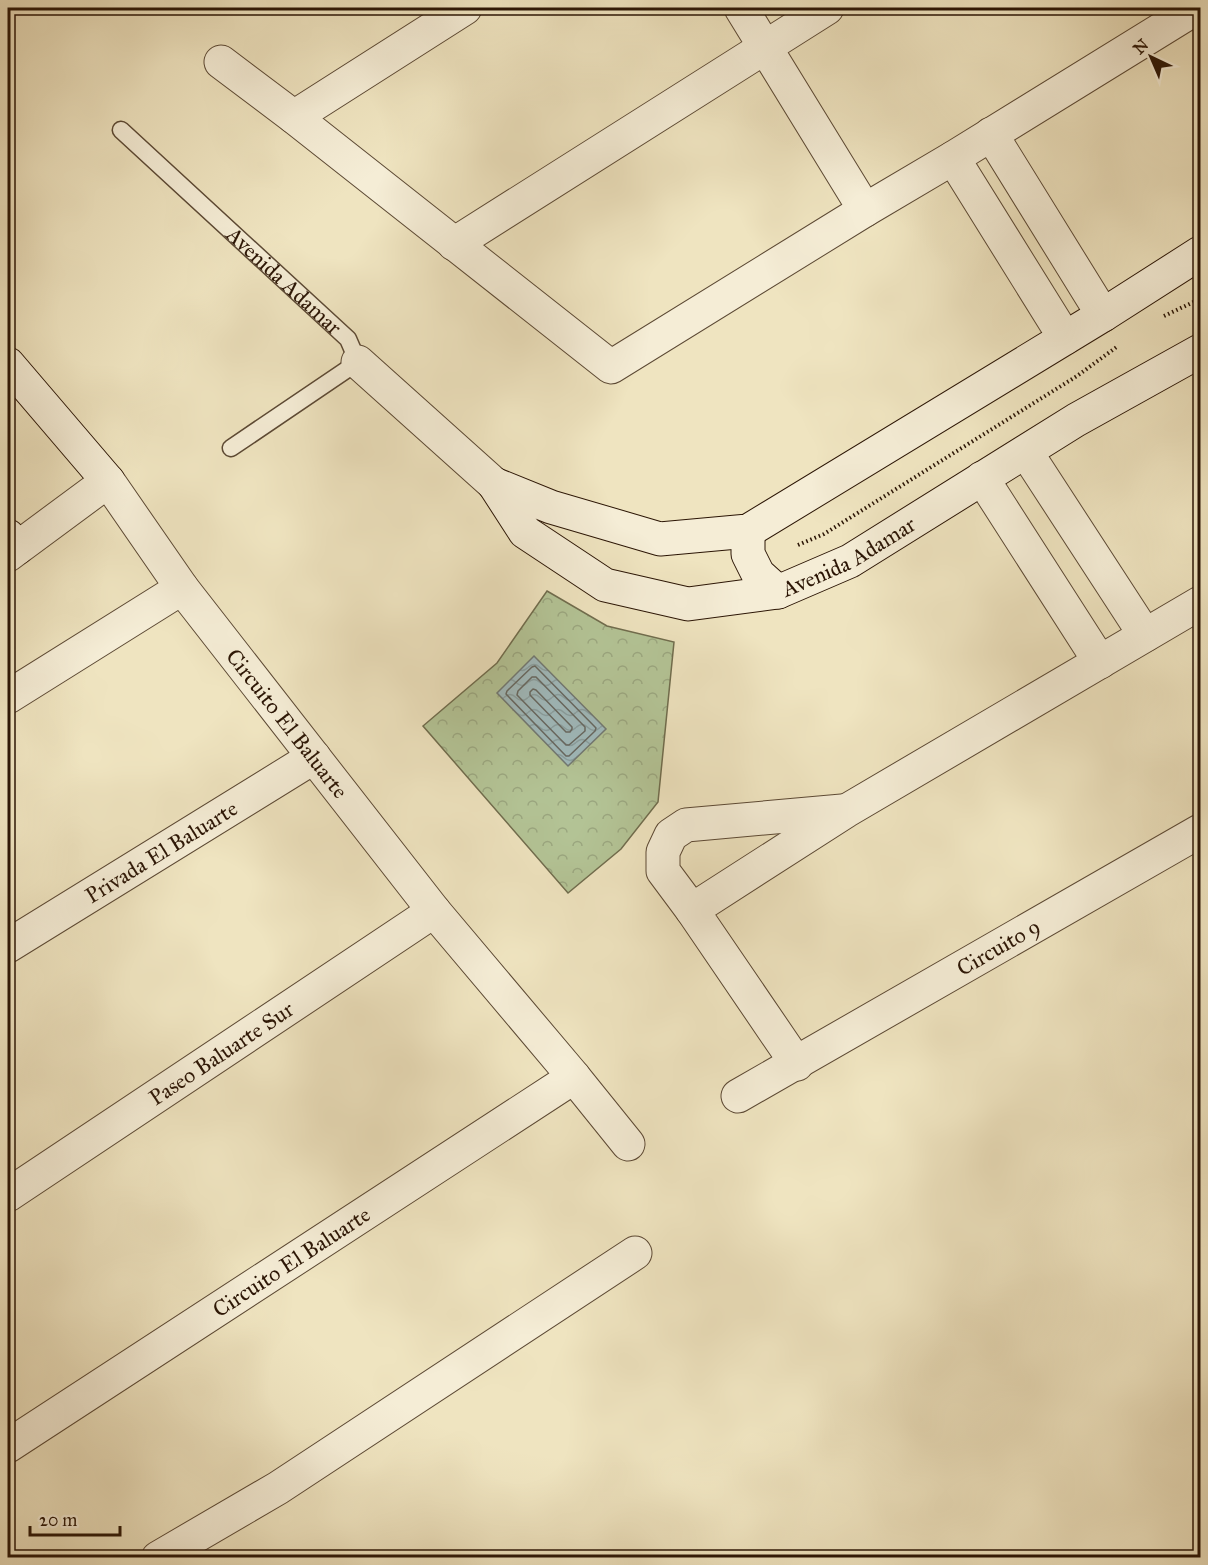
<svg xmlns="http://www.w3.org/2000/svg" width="1208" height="1565" viewBox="0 0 1208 1565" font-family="'IM FELL Great Primer',serif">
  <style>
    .park { fill: url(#park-crowns); stroke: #706d4e; stroke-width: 1.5 }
    .water { fill: url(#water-waves); stroke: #717974; stroke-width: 1.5 }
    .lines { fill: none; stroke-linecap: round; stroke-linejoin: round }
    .shore { stroke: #666862; stroke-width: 1.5 }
    .lane-casing { stroke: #5c4934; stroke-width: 19 }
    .street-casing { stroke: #5c4934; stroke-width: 35 }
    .secondary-casing { stroke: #2b1505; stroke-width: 35 }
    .path { stroke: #2b1505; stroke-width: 4; stroke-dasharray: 1.5 3; stroke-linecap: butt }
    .lane { stroke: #f5edd6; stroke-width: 16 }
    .street { stroke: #f5edd6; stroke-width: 33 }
    .secondary { stroke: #f5edd6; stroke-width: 33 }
    .labels { text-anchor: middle; stroke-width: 4.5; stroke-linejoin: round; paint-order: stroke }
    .street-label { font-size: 22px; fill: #2b1505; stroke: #f5edd6 }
  </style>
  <defs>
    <pattern id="park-crowns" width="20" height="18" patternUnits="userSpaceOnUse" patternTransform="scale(1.5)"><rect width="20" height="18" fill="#b4c597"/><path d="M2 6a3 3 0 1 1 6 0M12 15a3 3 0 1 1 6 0" fill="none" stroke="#9ba881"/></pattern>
    <pattern id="water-waves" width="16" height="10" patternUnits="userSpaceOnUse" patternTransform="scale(1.5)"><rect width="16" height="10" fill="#a0bbbe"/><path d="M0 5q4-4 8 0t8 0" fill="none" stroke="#8aa0a2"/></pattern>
  </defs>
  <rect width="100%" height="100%" fill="#efe4c0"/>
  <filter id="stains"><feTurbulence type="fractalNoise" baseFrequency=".00333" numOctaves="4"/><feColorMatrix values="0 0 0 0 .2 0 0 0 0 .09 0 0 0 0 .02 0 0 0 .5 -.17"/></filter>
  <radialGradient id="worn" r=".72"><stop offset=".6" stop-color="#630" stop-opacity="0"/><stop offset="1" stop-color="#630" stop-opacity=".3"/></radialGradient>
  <!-- park -->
  <polygon class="park" points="547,591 607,626 674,642 658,802 621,849 568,893 423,726 497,663"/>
  <!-- water -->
  <polygon class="water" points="534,656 606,729 568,766 497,693"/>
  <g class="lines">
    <!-- shore -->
    <g class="shore">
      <polygon points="535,666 596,728 595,731 569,756 566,756 506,694 507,691 532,667"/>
      <polygon points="532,677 536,677 585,727 585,731 569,745 566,745 517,695 518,691"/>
      <polygon points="533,689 536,690 572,727 572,729 570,732 566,732 530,695 530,692"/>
    </g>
    <defs>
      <g id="lane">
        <path id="s1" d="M121,130L348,339L358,362L231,448"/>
      </g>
      <g id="street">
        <polyline points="741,8 865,210"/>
        <polyline points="221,62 294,117 611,367 865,210 953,158 1196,8"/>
        <polyline points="294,117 465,8"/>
        <polyline points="991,134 1103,315"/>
        <polyline points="953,158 1065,338"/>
        <polyline points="454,244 827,8"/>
        <polyline points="358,362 494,484"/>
        <polyline points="1026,452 1145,635"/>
        <polyline points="982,478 1100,662"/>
        <path id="s2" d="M8,555L108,481L182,588L434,911L574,1077L628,1144"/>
        <polyline points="8,697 182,588"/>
        <polyline points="692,910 663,871 663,852 671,835 686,825 842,811"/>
        <path id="s3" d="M8,946L314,757"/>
        <polyline points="797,1064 692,910 846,811 1200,603"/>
        <path id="s4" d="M738,1096L1200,831"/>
        <path id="s5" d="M8,1195L434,911"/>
        <path id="s6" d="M8,1446L574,1077"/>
        <polyline points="158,1558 278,1488 635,1253"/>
      </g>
      <g id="secondary">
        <polyline points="8,364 108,481"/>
        <path id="s7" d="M494,484L525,532L605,585L688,604L778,592L850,561L1076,420L1200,351"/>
        <polyline points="494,484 551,507 660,539 748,531 1103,315 1200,253"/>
        <polyline points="748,531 748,554 758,574 778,592"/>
        <polyline points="8,536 17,548"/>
      </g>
    </defs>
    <!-- lane casing -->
    <use href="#lane" class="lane-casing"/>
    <!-- street casing -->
    <use href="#street" class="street-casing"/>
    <!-- secondary casing -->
    <use href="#secondary" class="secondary-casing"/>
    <!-- path -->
    <g class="path">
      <polyline points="1164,316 1200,299"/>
      <polyline points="798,545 824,534 1077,376 1118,346"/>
    </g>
    <!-- lane -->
    <use href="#lane" class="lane"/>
    <!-- street -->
    <use href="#street" class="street"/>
    <!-- secondary -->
    <use href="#secondary" class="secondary"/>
  </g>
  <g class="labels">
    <!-- street labels -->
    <g class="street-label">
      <text dy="8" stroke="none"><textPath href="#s1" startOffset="222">Avenida Adamar</textPath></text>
      <text dy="8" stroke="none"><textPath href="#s7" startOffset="408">Avenida Adamar</textPath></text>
      <text dy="8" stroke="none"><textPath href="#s2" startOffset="426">Circuito El Baluarte</textPath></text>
      <text dy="8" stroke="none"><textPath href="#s3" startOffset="180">Privada El Baluarte</textPath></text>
      <text dy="8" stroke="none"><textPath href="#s4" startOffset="300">Circuito 9</textPath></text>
      <text dy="8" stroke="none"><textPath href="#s5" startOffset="256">Paseo Baluarte Sur</textPath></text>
      <text dy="8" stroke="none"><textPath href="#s6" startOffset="338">Circuito El Baluarte</textPath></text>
    </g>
  </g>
  <!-- margin -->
  <rect width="1208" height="1565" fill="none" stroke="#efe4c0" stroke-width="30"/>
  <rect x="9" y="9" width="1190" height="1547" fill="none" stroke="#2b1505" stroke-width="3"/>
  <rect x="15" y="15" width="1178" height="1535" fill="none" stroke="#2b1505" stroke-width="1.5"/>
  <!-- north arrow -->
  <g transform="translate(1151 57) rotate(316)" stroke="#f5edd6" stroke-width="4.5" paint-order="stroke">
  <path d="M0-4.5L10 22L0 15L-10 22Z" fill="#2b1505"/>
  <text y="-9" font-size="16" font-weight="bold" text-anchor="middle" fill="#2b1505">N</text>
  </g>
  <!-- scale -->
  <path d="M30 1526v9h90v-9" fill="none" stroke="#2b1505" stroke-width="3"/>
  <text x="39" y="1526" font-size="18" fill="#2b1505" stroke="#f5edd6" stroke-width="4.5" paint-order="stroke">20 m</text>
  <rect width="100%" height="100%" filter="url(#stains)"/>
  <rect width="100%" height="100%" fill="url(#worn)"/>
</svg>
